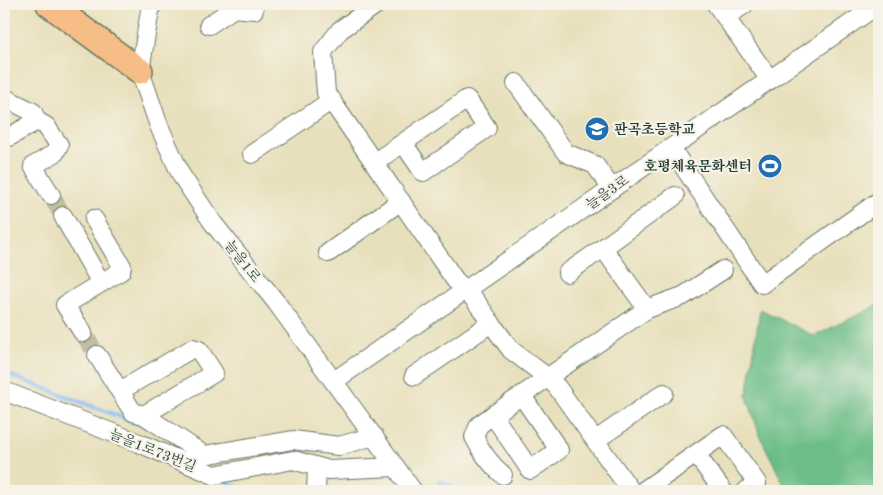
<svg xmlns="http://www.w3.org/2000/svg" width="883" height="495" viewBox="0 0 883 495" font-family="'Old Standard TT','Noto Serif KR',serif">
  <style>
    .forest { fill: #6cbd88; stroke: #467d5e }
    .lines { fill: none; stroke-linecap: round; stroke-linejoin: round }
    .stream { stroke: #86bbf4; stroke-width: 4.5 }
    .minor-tunnel { stroke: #c0bfa1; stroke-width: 18; stroke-dasharray: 18 9; stroke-linecap: butt }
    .minor-casing { stroke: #657664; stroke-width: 20 }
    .highway-casing { stroke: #657664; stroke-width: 28 }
    .minor { stroke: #fff; stroke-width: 18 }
    .highway { stroke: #f6be86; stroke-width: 25 }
    .labels { text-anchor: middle; stroke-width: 4.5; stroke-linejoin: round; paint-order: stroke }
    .poi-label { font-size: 14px; font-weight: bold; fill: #1f3d34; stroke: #f7f3e8; text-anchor: start }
    .street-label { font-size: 14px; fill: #1f3d34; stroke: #f7f3e8 }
  </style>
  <rect width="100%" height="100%" fill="#f7f3e8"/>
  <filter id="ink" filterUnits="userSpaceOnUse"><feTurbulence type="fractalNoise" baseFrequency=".02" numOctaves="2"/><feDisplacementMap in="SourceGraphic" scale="10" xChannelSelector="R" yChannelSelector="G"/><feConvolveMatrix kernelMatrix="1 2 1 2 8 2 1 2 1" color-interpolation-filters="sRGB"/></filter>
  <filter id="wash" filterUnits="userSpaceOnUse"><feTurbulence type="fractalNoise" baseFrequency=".0096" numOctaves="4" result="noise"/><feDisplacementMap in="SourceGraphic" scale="20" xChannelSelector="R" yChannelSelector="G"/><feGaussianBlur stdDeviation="1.12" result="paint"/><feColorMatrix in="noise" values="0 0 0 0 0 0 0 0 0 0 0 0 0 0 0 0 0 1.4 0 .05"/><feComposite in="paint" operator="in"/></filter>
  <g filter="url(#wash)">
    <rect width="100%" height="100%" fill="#e8e0bc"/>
    <!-- forest -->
    <polygon class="forest" points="879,302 879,491 787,491 760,436 747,397 760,309 814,336 870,309"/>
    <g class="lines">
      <!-- stream -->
      <g class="stream">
        <polyline points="4,373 145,426"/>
        <polyline points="439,481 461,491"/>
        <polyline points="228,483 243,491"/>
        <polyline points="369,491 388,489"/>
      </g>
    </g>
  </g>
  <g filter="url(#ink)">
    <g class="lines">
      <!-- minor-tunnel -->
      <g class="minor-tunnel">
        <polyline points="51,195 63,216"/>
        <polyline points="83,333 97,355"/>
      </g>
      <defs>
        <g id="minor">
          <polyline points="151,4 140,71 159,126 181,175 213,223 276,302 413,491"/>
          <polyline points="377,4 340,30 323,52 326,93 455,280 475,300 491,323 414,376"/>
          <polyline points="716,4 770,80"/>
          <polyline points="726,17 745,4"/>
          <polyline points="209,25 234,8 254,10"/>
          <polyline points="516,83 566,153 595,165 612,189"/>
          <polyline points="4,101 7,99 33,112 37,121"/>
          <polyline points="9,137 37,121 46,126 59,145 55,153 33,166 51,195"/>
          <polyline points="671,148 762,284 879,201"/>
          <polyline points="252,154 332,100"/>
          <polyline points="375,162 467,99 487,128 423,172 403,143"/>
          <polyline points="63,216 101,283 121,271 122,266 94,219"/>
          <polyline points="603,248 675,196"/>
          <polyline points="328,253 401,201"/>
          <polyline points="647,309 683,296 723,270"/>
          <polyline points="491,323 511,350 547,377 557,387 631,491"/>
          <polyline points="83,333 65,305 101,283"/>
          <polyline points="97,355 133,412 144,415 214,373 199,350 193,348 120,391"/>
          <polyline points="334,381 879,4"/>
          <polyline points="4,391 139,443 214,475 293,460 329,470 395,467"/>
          <polyline points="522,396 559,450 530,470 493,415 647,309 603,248 567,273"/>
          <polyline points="144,415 204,455 293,440 339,446 374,436"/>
          <path d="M493,415L479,425L474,437C481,451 491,465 503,475"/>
          <polyline points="596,440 664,393"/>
          <polyline points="696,454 723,491"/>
          <polyline points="316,491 317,467"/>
          <polyline points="643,491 723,435 757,483 746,491"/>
        </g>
        <polyline id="highway" points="49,4 140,71"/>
      </defs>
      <!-- minor casing -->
      <use href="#minor" class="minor-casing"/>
      <!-- highway casing -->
      <use href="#highway" class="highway-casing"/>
      <!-- minor -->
      <use href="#minor" class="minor"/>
      <!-- highway -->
      <use href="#highway" class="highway"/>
    </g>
  </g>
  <!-- icons -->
  <defs>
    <symbol id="school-disc" viewBox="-11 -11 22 22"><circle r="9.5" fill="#1f6fb2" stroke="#f7f3e8"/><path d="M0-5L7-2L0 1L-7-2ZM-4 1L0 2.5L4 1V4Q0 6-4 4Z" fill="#fff"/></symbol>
    <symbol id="stadium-disc" viewBox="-11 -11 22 22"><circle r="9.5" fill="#1f6fb2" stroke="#f7f3e8"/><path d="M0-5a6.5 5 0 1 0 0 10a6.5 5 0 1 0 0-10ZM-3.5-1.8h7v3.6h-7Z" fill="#fff"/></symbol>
  </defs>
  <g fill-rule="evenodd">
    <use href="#school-disc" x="583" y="115" width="28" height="28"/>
    <use href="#stadium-disc" x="756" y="152" width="28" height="28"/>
  </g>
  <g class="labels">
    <!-- poi labels -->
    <g class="poi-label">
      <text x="614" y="134">판곡초등학교</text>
      <text x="752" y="171" text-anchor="end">호평체육문화센터</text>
    </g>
    <!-- street labels -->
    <g class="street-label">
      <text transform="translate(607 192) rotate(-35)" y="5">늘을3로</text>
      <text transform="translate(243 261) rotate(52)" y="5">늘을1로</text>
      <text transform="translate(153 450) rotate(22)" y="5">늘을1로73번길</text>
    </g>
  </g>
  <!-- margin -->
  <rect width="883" height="495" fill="none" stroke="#f7f3e8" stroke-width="20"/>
</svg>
